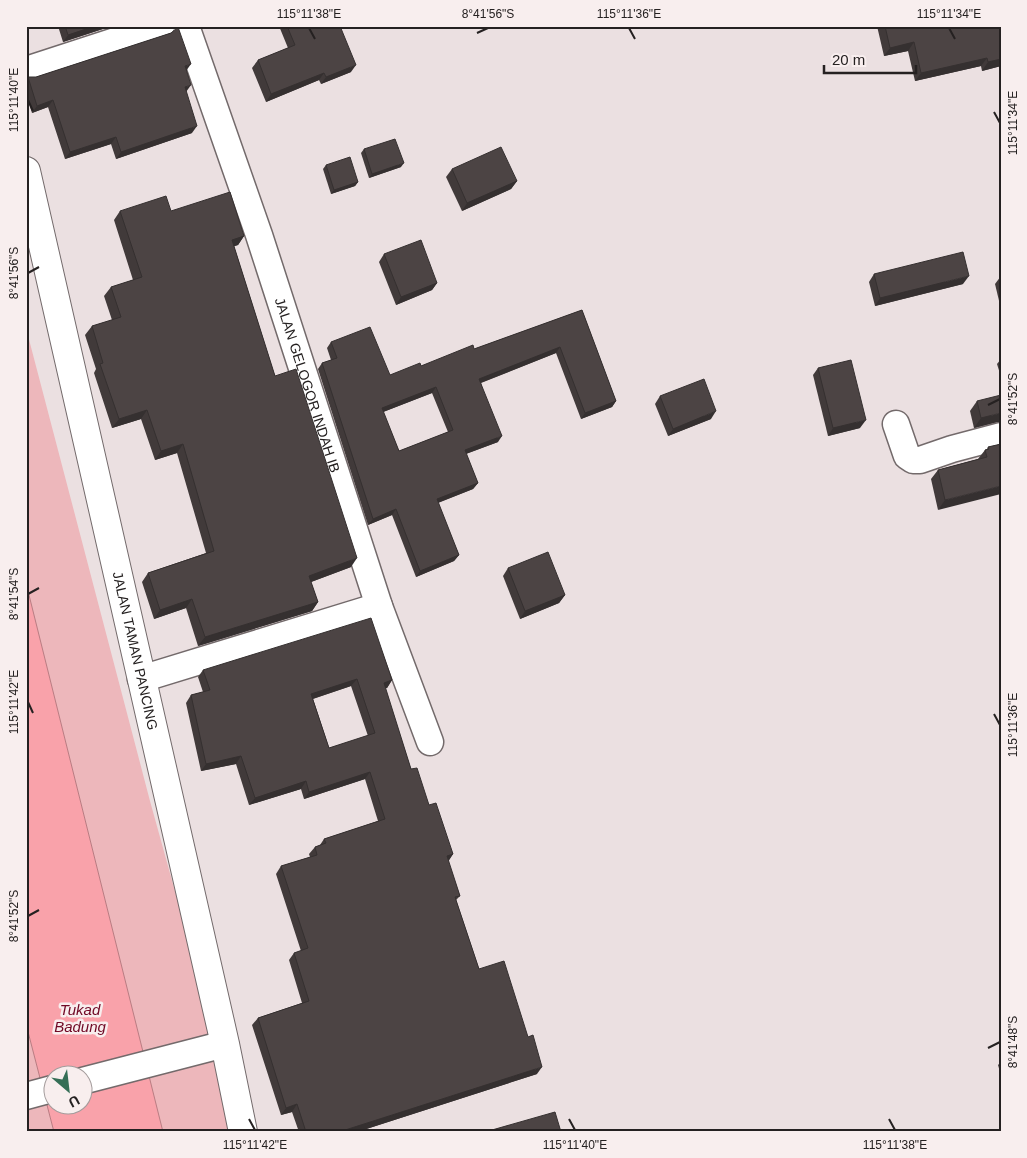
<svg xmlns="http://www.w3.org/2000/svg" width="1027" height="1158" viewBox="0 0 1027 1158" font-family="Arial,sans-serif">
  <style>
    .green { fill: #edb7bb }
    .water { fill: #f9a2aa; stroke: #b97b81; fill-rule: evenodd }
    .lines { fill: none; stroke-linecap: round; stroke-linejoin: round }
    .minor-casing { stroke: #736a6b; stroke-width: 29 }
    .tertiary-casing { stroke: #736a6b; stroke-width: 30 }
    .minor { stroke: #fff; stroke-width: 26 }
    .tertiary { stroke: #fff; stroke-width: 28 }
    .wall { fill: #413a3a; fill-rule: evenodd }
    .shaded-wall { fill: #353030 }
    .building { fill: #4c4444; stroke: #353030; fill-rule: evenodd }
    .ticks { fill: none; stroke: #252121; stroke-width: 2 }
    .labels { text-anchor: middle; stroke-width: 5; stroke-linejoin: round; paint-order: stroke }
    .street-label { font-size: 14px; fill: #252121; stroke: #f8eeee }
    .water-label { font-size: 15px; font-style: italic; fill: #700825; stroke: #f8eeee }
    .neatline { fill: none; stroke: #252121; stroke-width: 2 }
    .ticks-label { font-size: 12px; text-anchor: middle; fill: #252121 }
  </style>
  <rect width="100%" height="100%" fill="#ebe0e1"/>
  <!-- green -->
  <g class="green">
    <polygon points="26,328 150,801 212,1025 230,1132 163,1132 26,583"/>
    <polygon points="26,1024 54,1132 26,1132"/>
  </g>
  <!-- water -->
  <path class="water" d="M26,583L163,1132H54L26,1024ZM52,1076H82V1106H52Z"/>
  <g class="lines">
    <defs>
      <g id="minor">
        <path id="s1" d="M186,26L259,235L379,606L430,742"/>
        <polyline points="26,70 161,26"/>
        <polyline points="896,424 907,456 913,460 920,460 952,449 1001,436"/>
        <polyline points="141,679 379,606"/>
        <polyline points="82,1081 225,1044"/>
        <polyline points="26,1096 52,1089"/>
      </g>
      <g id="tertiary">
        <path id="s2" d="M26,171L225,1044L243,1132"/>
      </g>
    </defs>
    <!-- minor casing -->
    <use href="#minor" class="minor-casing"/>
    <!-- tertiary casing -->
    <use href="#tertiary" class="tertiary-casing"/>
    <!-- minor -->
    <use href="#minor" class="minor"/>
    <!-- tertiary -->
    <use href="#tertiary" class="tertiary"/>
  </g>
  <!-- wall -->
  <g class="wall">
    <polygon points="58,26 112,26 63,42"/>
    <polygon points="279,26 340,26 351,72 321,84 319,80 266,102 252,68 258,60 288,48"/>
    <polygon points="877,26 1001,26 1001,66 982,71 981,66 915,81 908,51 884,56"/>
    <polygon points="171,33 186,71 186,92 192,133 116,159 111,144 65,159 48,107 32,113 26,95 26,80 28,77 36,77"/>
    <polygon points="364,149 401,167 369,178 361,153"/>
    <polygon points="326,165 358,182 355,186 331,194 323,169"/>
    <polygon points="452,169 517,181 511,189 462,211 446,177"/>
    <polygon points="120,211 171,211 244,236 238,245 234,246 275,376 351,567 311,582 318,602 312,611 198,646 186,608 154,619 142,582 148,573 206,553 177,453 155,460 141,419 112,428 94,373 96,369 85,335 92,326 112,320 104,296 111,287 133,280 114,220"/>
    <polygon points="384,254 437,283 432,290 396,305 379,262"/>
    <polygon points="874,274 963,284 875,306 869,282"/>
    <polygon points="1001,276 1001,309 995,284"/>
    <path d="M582,310L616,401L612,407L581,419L556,353L481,383L498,442L466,454L478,483L473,489L438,503L459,555L454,561L416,577L392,515L368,525L318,369L322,363L331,360L327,348L331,342L390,375L421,366L474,349ZM432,393L448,432L399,451L383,412Z"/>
    <polygon points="1001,326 1001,337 999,329"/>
    <polygon points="1001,359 1001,377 997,364"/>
    <polygon points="818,368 860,428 828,436 813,375"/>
    <polygon points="660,396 711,419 668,436 655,404"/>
    <polygon points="977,401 997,422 974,428 970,411"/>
    <polygon points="1001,444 938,510 931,479 938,470 978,459 985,450 987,449 988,447"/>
    <polygon points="508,568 565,595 559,603 520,619 503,576"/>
    <path d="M203,670L392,680L387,688H385L411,769L453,854L448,861L460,896L456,900L479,969L537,1074L357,1132H299L292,1112L281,1115L252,1025L258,1018L302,1003L289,960L294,953L301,951L276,874L281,866L310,857L309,854L315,847L320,845L324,839L378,821L365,779L304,799L301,789L249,805L236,764L201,771L186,703L191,695L203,692L198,677ZM351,686L368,736L329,748L313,699Z"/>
    <polygon points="1001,1062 1001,1075 998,1065"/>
  </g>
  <!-- shaded-wall -->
  <g class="shaded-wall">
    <polygon points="95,26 112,26 63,42 68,35"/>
    <polygon points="914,42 908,51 884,56 890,48"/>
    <polygon points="987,58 981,66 915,81 921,73"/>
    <polygon points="1001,59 1001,66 982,71 988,62"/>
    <polygon points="191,64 186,71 185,66"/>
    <polygon points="356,65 351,72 321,84 326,77"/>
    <polygon points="324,73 319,80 266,102 271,94"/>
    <polygon points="191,85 186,92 185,87"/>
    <polygon points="53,100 48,107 32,113 37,106"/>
    <polygon points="197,126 192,133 116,159 121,152"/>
    <polygon points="116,137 111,144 65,159 70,152"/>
    <polygon points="404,163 401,167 369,178 372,174"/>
    <polygon points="517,181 511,189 462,211 467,203"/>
    <polygon points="358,182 355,186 331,194 334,190"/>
    <polygon points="244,236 238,245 226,249 232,240"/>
    <polygon points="969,276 963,284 875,306 880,298"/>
    <polygon points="437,283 432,290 396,305 401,297"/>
    <polygon points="560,347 556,353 475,385 479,379"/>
    <polygon points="436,387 432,393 378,414 382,408"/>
    <polygon points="616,401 612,407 581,419 585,413"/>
    <polygon points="147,410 141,419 112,428 119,419"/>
    <polygon points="716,411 711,419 668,436 673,429"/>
    <polygon points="1001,413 1001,422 997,422 974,428 981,418"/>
    <polygon points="866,420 860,428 828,436 833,428"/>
    <polygon points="502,436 498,442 460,456 465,450"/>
    <polygon points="183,444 177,453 155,460 161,451"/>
    <polygon points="478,483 473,489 432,505 437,499"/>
    <polygon points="1001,486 1001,494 938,510 945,500"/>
    <polygon points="396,509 392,515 368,525 373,519"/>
    <polygon points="459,555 454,561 416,577 420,571"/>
    <polygon points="357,558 351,567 303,585 309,576"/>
    <polygon points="565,595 559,603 520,619 525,611"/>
    <polygon points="192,599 186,608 154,619 160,610"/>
    <polygon points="318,602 312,611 198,646 205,637"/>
    <polygon points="357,679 351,686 306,701 311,694"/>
    <polygon points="392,680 387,688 378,690 384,683"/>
    <polygon points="241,756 236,764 201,771 206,764"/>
    <polygon points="370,772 365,779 304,799 309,792"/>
    <polygon points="306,781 301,789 249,805 255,798"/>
    <polygon points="453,854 448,862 447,856"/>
    <polygon points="542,1067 537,1074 357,1132 339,1132"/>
    <polygon points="297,1104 292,1112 281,1115 286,1108"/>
  </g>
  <!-- building -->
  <g class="building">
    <polygon points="65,26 95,26 68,35"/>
    <polygon points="287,26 340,26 356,65 326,77 324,73 271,94 258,60 295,45"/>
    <polygon points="885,26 1001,26 1001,59 988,62 987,58 921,73 914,42 890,48"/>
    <polygon points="178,27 191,64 185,66 191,85 185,87 197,126 121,152 116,137 70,152 53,100 37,106 28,77 36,77 171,33"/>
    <polygon points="395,139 404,163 372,174 364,149"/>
    <polygon points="501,147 517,181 467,203 452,169"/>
    <polygon points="350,157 358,182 334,190 326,165"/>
    <polygon points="230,192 244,236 232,240 275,376 296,369 357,558 309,576 318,602 205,637 192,599 160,610 148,573 214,551 183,444 161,451 147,410 119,419 100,364 103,363 92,326 121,317 111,287 142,277 120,211 166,196 171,211"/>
    <polygon points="421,240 437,283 401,297 384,254"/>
    <polygon points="963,252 969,276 880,298 874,274"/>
    <path d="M582,310L616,401L585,413L560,347L479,379L502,436L465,450L478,483L437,499L459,555L420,571L396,509L373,519L322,363L337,358L331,342L370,327L390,375L420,363L421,366L473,345L474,349ZM436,387L453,430L399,451L382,408Z"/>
    <polygon points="851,360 866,420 833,428 818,368"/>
    <polygon points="704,379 716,411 673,429 660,396"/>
    <polygon points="1001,395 1001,413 981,418 977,401"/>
    <polygon points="1001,444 1001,486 945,500 938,470 987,457 985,450 989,449 988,447"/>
    <polygon points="548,552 565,595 525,611 508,568"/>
    <path d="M371,618L392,680L384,683L411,769L417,768L429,805L436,803L453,854L447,856L460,896L455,897L479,969L504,961L528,1037L533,1035L542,1067L339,1132H306L297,1104L286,1108L258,1018L309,1001L294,953L308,948L281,866L317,855L315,847L326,843L324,839L385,819L370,772L309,792L306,781L255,798L241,756L206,764L191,695L210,690L203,670ZM357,679L375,733L329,748L311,694Z"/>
    <polygon points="555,1112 561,1132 485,1132"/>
  </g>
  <!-- ticks -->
  <path class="ticks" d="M309,28L315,39M629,28L635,39M949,28L955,39M477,33L488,28M28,100L33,111M994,112L1000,123M28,273L39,267M988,405L1000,399M28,594L39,588M28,702L33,713M994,714L1000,725M28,916L39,910M988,1048L1000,1042M249,1119L255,1130M569,1119L575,1130M889,1119L895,1130"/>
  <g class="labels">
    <!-- street labels -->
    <g class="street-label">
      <text dy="5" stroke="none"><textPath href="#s1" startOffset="379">JALAN GELOGOR INDAH IB</textPath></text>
      <text dy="5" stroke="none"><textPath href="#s2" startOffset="492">JALAN TAMAN PANCING</textPath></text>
    </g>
    <!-- water labels -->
    <g class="water-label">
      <text x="80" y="1015">Tukad<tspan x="80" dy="17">Badung</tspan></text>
    </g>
  </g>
  <!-- border -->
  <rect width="1027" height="1158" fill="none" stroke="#f8eeee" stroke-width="55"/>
  <!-- north arrow -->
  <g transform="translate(68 1090) rotate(152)"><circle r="24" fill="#f8eeee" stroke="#a49c9c"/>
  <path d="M0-4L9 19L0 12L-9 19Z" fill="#356e56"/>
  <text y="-8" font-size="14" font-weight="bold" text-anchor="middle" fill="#252121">U</text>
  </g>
  <!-- scale -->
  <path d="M824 65v8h92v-8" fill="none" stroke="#252121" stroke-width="2.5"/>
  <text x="832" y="65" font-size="15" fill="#252121" stroke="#f8eeee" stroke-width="4" paint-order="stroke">20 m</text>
  <rect x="28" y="28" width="972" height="1102" class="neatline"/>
  <g class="ticks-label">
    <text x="309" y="18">115°11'38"E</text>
    <text x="488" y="18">8°41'56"S</text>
    <text x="629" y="18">115°11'36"E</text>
    <text x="949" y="18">115°11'34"E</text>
    <text transform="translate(14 100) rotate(-90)" y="4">115°11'40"E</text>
    <text transform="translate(1013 123) rotate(-90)" y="4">115°11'34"E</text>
    <text transform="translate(14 273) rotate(-90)" y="4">8°41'56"S</text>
    <text transform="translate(1013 399) rotate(-90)" y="4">8°41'52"S</text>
    <text transform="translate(14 594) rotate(-90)" y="4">8°41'54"S</text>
    <text transform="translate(14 702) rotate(-90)" y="4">115°11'42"E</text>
    <text transform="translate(1013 725) rotate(-90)" y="4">115°11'36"E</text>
    <text transform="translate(14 916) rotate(-90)" y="4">8°41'52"S</text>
    <text transform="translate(1013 1042) rotate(-90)" y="4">8°41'48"S</text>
    <text x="255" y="1149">115°11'42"E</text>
    <text x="575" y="1149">115°11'40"E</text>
    <text x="895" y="1149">115°11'38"E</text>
  </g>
</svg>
